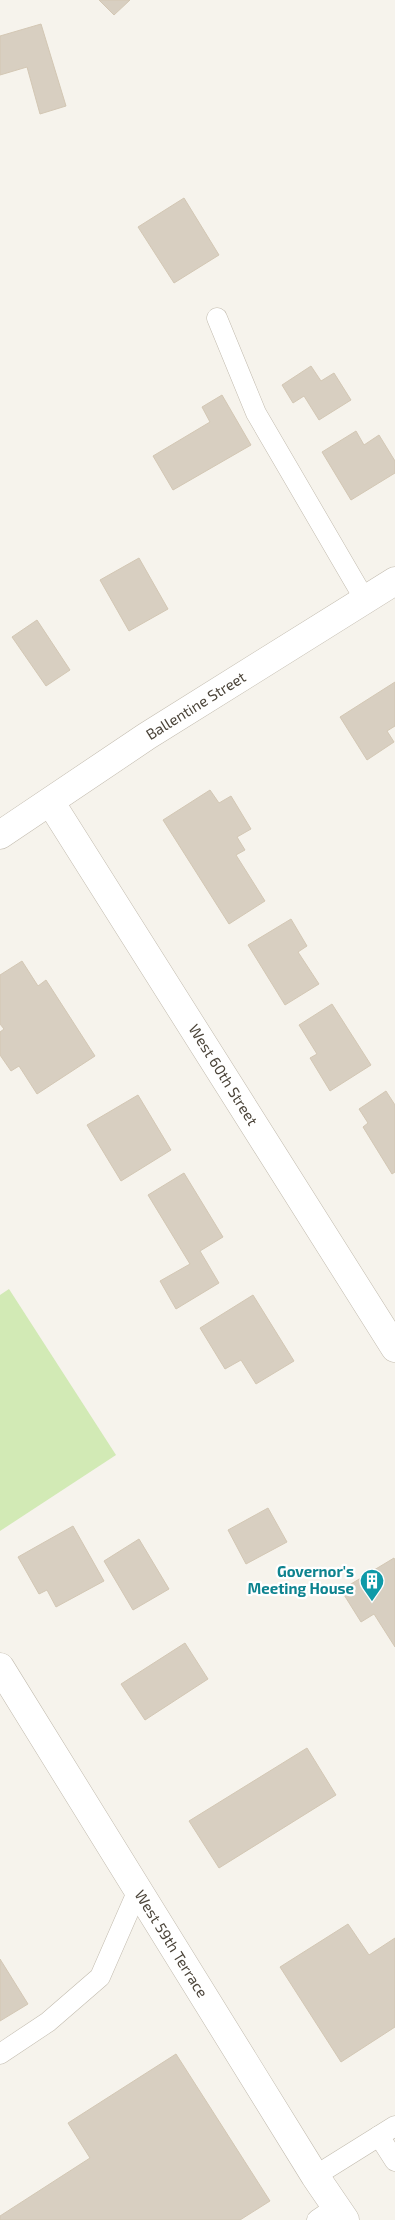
<svg xmlns="http://www.w3.org/2000/svg" width="395" height="2220" viewBox="0 0 395 2220" font-family="'Exo 2',sans-serif">
  <style>
    .green { fill: #d2eab5 }
    .building { fill: #d8cfc1; stroke: #d3c7b4 }
    .lines { fill: none; stroke-linecap: round; stroke-linejoin: round }
    .lane-casing { stroke: #c2bbae; stroke-width: 21 }
    .street-casing { stroke: #c2bbae; stroke-width: 29 }
    .lane { stroke: #fff; stroke-width: 20 }
    .street { stroke: #fff; stroke-width: 28 }
    .labels { text-anchor: middle; stroke-width: 4.5; stroke-linejoin: round; paint-order: stroke }
    .street-label { font-size: 15px; fill: #4b4439; stroke: #fff }
    .culture-label { font-size: 15px; font-weight: bold; fill: #0d838f; stroke: #fff; text-anchor: end }
  </style>
  <rect width="100%" height="100%" fill="#f6f3ec"/>
  <!-- green -->
  <polygon class="green" points="9,1289 116,1455 0,1531 0,1295"/>
  <!-- building -->
  <g class="building">
    <polygon points="99,0 130,0 114,15"/>
    <polygon points="41,24 66,106 40,114 27,67 0,75 0,36"/>
    <polygon points="184,198 219,255 174,283 138,227"/>
    <polygon points="311,366 321,381 334,373 351,400 319,420 304,396 293,403 282,385"/>
    <polygon points="222,395 251,445 173,490 153,456 210,422 202,407"/>
    <polygon points="356,431 364,445 379,435 395,461 395,473 351,500 322,452"/>
    <polygon points="139,558 168,609 129,631 100,580"/>
    <polygon points="37,620 70,670 46,686 12,637"/>
    <polygon points="395,682 395,726 387,731 394,742 367,760 340,717"/>
    <polygon points="210,790 219,803 231,796 251,829 237,837 245,850 236,855 265,901 229,924 163,820"/>
    <polygon points="291,919 307,946 298,952 319,984 285,1005 248,945"/>
    <polygon points="22,961 38,986 46,980 95,1056 37,1094 19,1066 11,1071 0,1055 0,1032 4,1029 0,1024 0,975"/>
    <polygon points="332,1004 371,1065 330,1091 310,1058 317,1054 299,1025"/>
    <polygon points="386,1091 395,1105 395,1172 392,1174 363,1127 368,1123 359,1109"/>
    <polygon points="138,1095 171,1150 121,1181 87,1125"/>
    <polygon points="184,1173 223,1237 200,1251 219,1283 176,1309 160,1281 190,1264 148,1195"/>
    <polygon points="253,1295 294,1361 256,1384 241,1360 225,1369 200,1328"/>
    <polygon points="268,1508 287,1542 246,1564 228,1530"/>
    <polygon points="73,1526 104,1581 56,1607 47,1590 39,1594 18,1557"/>
    <polygon points="139,1539 169,1589 133,1610 104,1561"/>
    <polygon points="394,1558 395,1560 395,1647 374,1614 361,1622 341,1590"/>
    <polygon points="185,1643 208,1679 145,1720 121,1684"/>
    <polygon points="307,1748 336,1795 219,1868 189,1821"/>
    <polygon points="348,1924 369,1955 395,1938 395,2027 341,2062 280,1967"/>
    <polygon points="0,1959 28,2004 0,2021"/>
    <polygon points="176,2054 270,2201 240,2220 0,2220 0,2216 90,2158 68,2123"/>
  </g>
  <g class="lines">
    <defs>
      <g id="lane">
        <polyline points="217,318 256,413 365,600"/>
        <polyline points="0,2054 48,2022 100,1977 138,1890"/>
        <polyline points="379,2136 395,2161"/>
        <polyline points="315,2176 395,2126"/>
        <polyline points="317,2220 336,2207"/>
      </g>
      <g id="street">
        <polyline points="51,803 395,1348"/>
        <polyline points="0,835 147,736 395,581"/>
        <polyline points="0,1667 315,2176 345,2220"/>
      </g>
    </defs>
    <!-- lane casing -->
    <use href="#lane" class="lane-casing"/>
    <!-- street casing -->
    <use href="#street" class="street-casing"/>
    <!-- lane -->
    <use href="#lane" class="lane"/>
    <!-- street -->
    <use href="#street" class="street"/>
  </g>
  <!-- icons -->
  <defs>
    <symbol id="building-pin" viewBox="-11 -11 22 30"><path d="M0 17L-7.5 6A9.5 9.5 0 1 1 7.5 6Z" fill="#0f9aa8" stroke="#fff"/><path d="M-4-6H4V6H1V3H-1V6H-4ZM-2.5-4.3h1.7v1.8h-1.7ZM.8-4.3h1.7v1.8H.8ZM-2.5-1h1.7V.8h-1.7ZM.8-1h1.7V.8H.8Z" fill="#fff"/></symbol>
  </defs>
  <g fill-rule="evenodd">
    <use href="#building-pin" x="358" y="1567" width="28" height="38"/>
  </g>
  <g class="labels">
    <!-- street labels -->
    <g class="street-label">
      <text transform="translate(196 706) rotate(-32)" y="5">Ballentine Street</text>
      <text transform="translate(223 1075) rotate(58)" y="5">West 60th Street</text>
      <text transform="translate(171 1944) rotate(58)" y="5">West 59th Terrace</text>
    </g>
    <!-- culture labels -->
    <g class="culture-label">
      <text x="354" y="1577">Governor's<tspan x="354" dy="17">Meeting House</tspan></text>
    </g>
  </g>
</svg>
